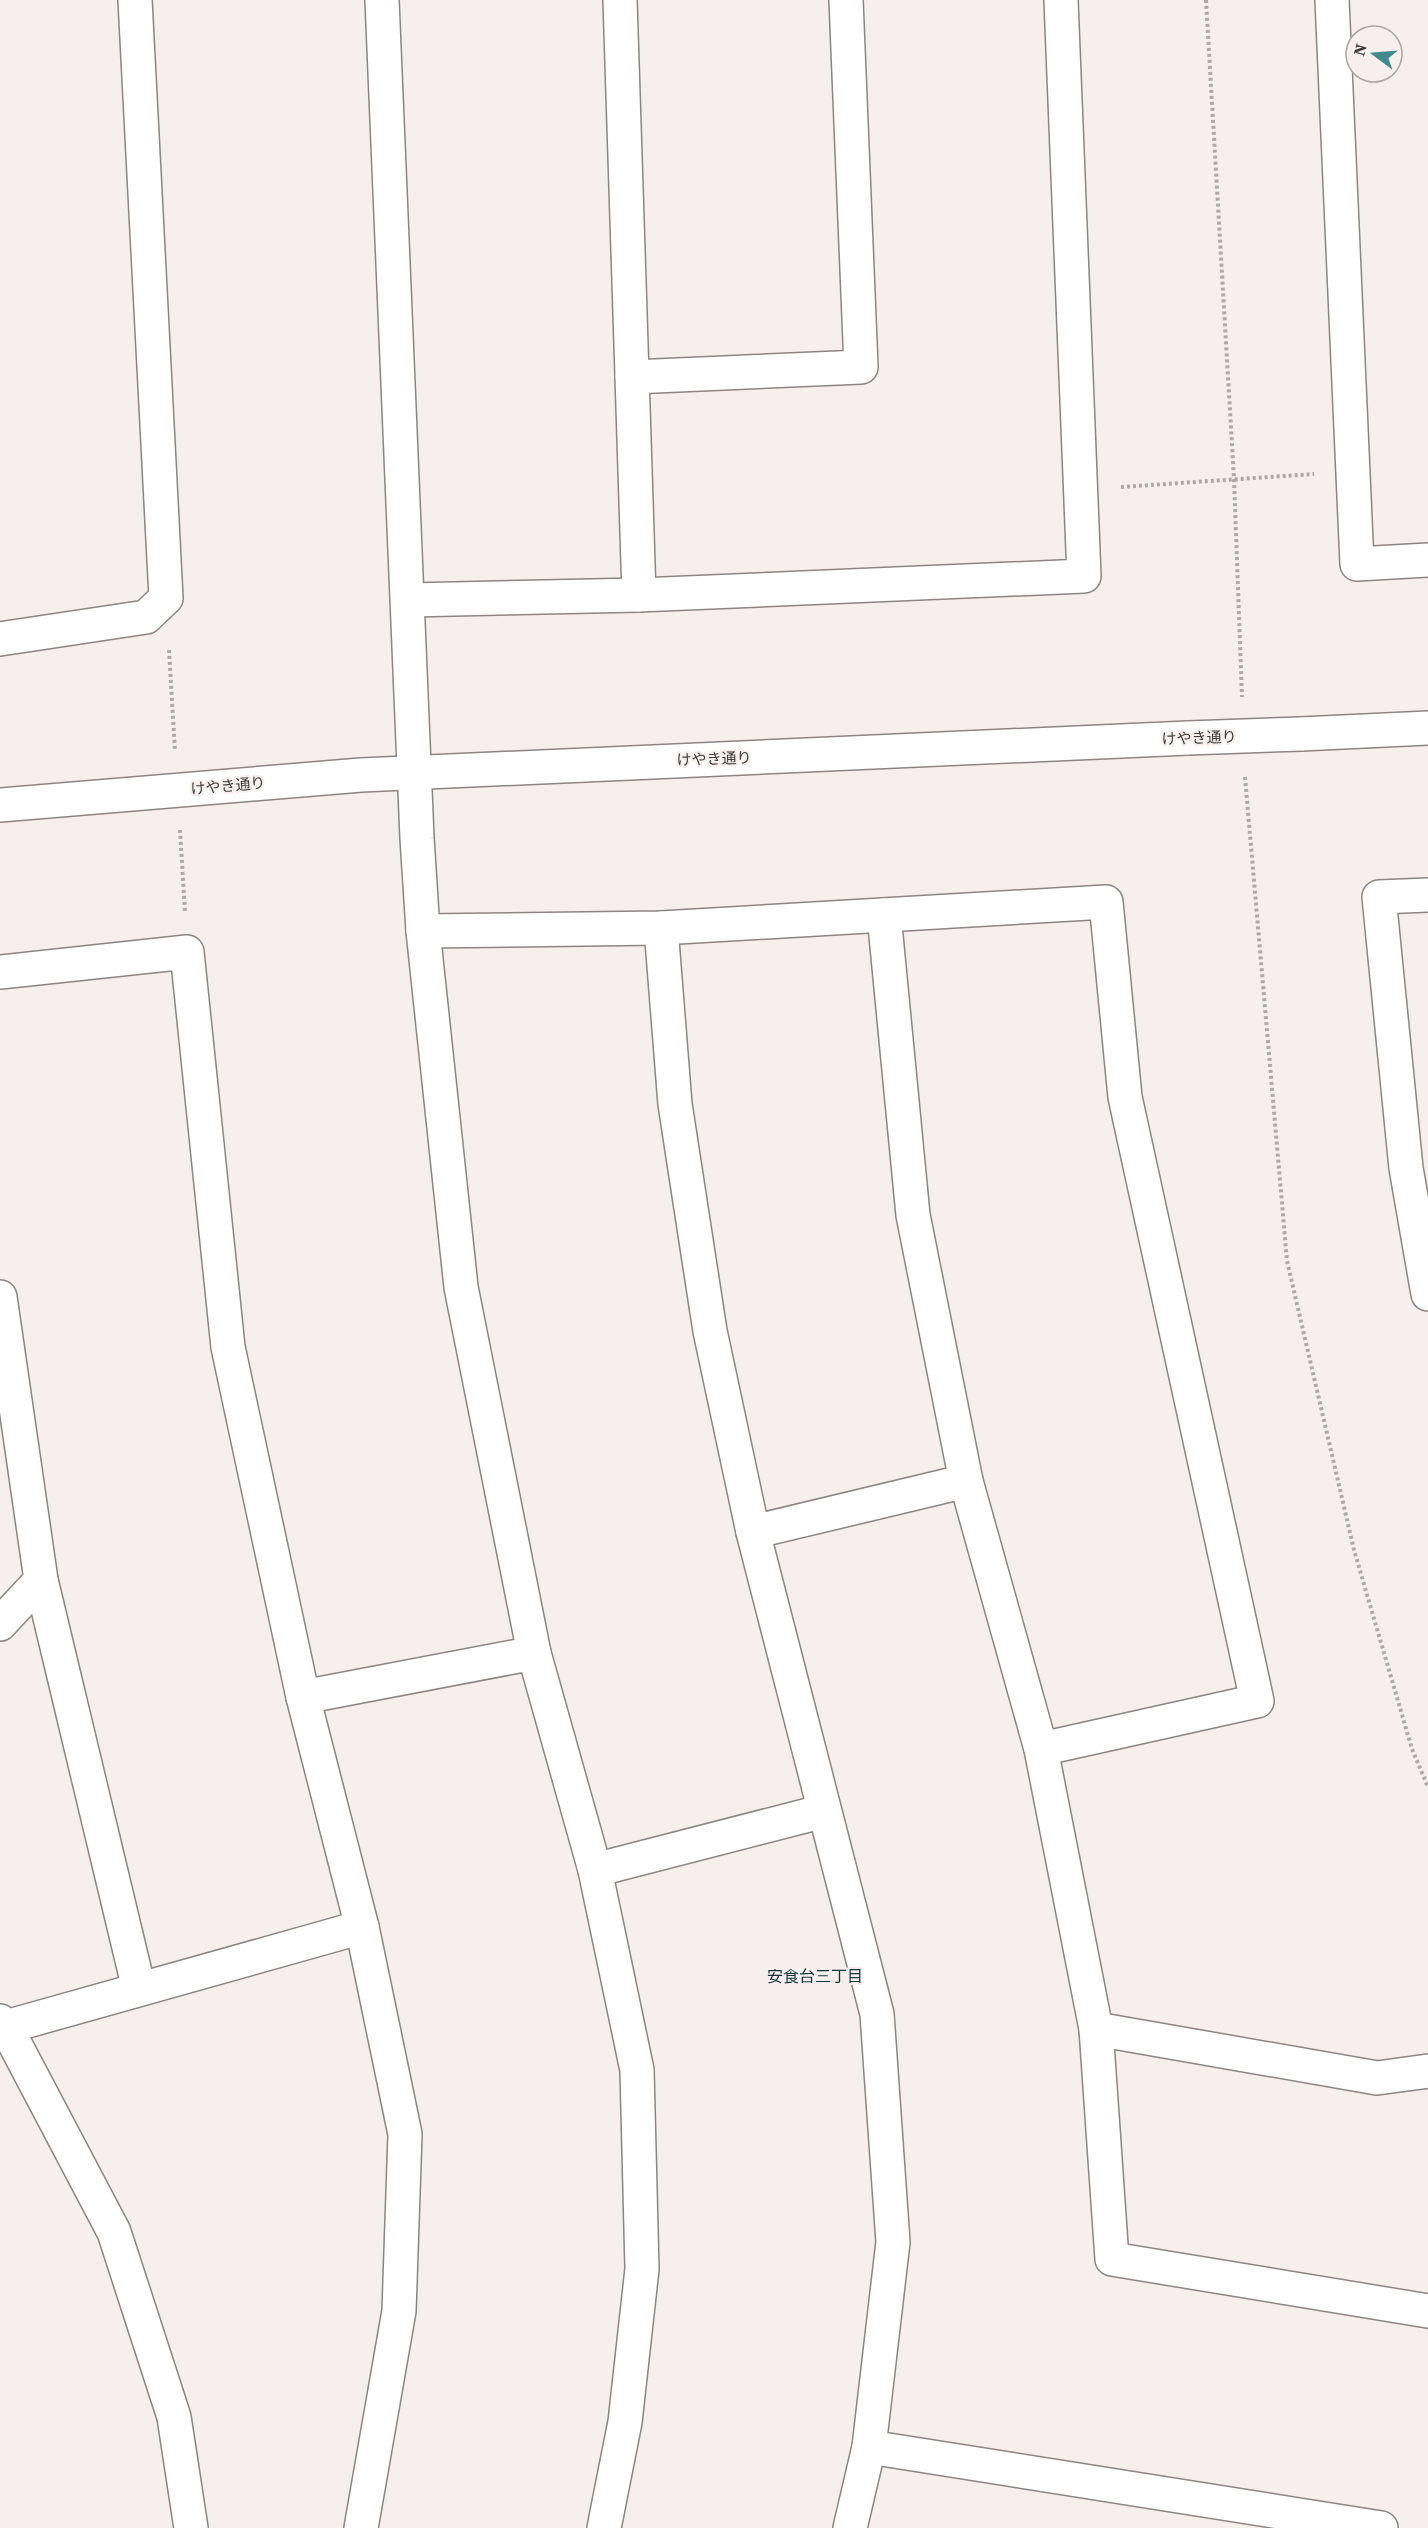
<svg xmlns="http://www.w3.org/2000/svg" width="1428" height="2528" viewBox="0 0 1428 2528" font-family="'Source Serif 4','Noto Sans JP',serif">
  <style>
    .lines { fill: none; stroke-linecap: round; stroke-linejoin: round }
    .minor-casing { stroke: #8c8583; stroke-width: 36 }
    .tertiary-casing { stroke: #8c8583; stroke-width: 36 }
    .path { stroke: #aea8a7; stroke-width: 4; stroke-dasharray: 3 3; stroke-linecap: butt }
    .minor { stroke: #fff; stroke-width: 33 }
    .tertiary { stroke: #fff; stroke-width: 33 }
    .tertiary-bridge-casing { stroke: #8c8583; stroke-width: 36; stroke-linecap: butt }
    .tertiary-bridge { stroke: #fff; stroke-width: 33 }
    .labels { text-anchor: middle; stroke-width: 4.5; stroke-linejoin: round; paint-order: stroke }
    .street-label { font-size: 15px; fill: #3e3b3a; stroke: #f6efed }
    .neighbourhood-label { font-size: 16px; fill: #113436; stroke: #f6efed }
  </style>
  <rect width="100%" height="100%" fill="#f6efed"/>
  <g class="lines">
    <defs>
      <g id="minor">
        <polyline points="620,0 639,595"/>
        <polyline points="1332,0 1357,564 1428,560"/>
        <polyline points="632,377 861,367 846,0"/>
        <polyline points="409,600 639,595 1084,576 1061,0"/>
        <polyline points="0,639 146,617 166,598 135,0"/>
        <polyline points="1428,895 1379,897 1406,1168 1428,1294"/>
        <polyline points="884,915 913,1215 966,1481 1041,1749 1096,2029 1112,2259 1428,2311"/>
        <polyline points="661,928 675,1104 710,1331 753,1532 877,2014 893,2242 869,2447 850,2528"/>
        <polyline points="423,931 661,928 1106,902 1125,1097 1257,1701 1041,1749"/>
        <polyline points="0,972 187,952 228,1347 303,1697 362,1927 405,2134 399,2311 361,2528"/>
        <polyline points="0,1297 41,1580 139,1989"/>
        <polyline points="753,1532 966,1481"/>
        <polyline points="0,1624 41,1580"/>
        <polyline points="303,1697 534,1653"/>
        <polyline points="595,1870 824,1811"/>
        <polyline points="0,2021 6,2027 114,2232 174,2417 191,2528"/>
        <polyline points="6,2027 362,1927"/>
        <polyline points="1096,2029 1377,2078 1428,2071"/>
        <polyline points="869,2447 1381,2528"/>
      </g>
      <g id="tertiary">
        <polyline points="382,0 417,838 423,931 461,1287 534,1653 595,1870 637,2070 642,2269 625,2422 604,2528"/>
        <polyline points="1301,734 1428,728"/>
        <polyline points="0,805 361,775 1188,738"/>
      </g>
    </defs>
    <!-- minor casing -->
    <use href="#minor" class="minor-casing"/>
    <!-- tertiary casing -->
    <use href="#tertiary" class="tertiary-casing"/>
    <!-- path -->
    <g class="path">
      <polyline points="1206,0 1234,479 1242,697"/>
      <polyline points="1121,487 1314,474"/>
      <polyline points="169,650 175,751"/>
      <polyline points="1245,777 1287,1261 1354,1550 1412,1749 1428,1787"/>
      <polyline points="180,830 185,912"/>
    </g>
    <!-- minor -->
    <use href="#minor" class="minor"/>
    <!-- tertiary -->
    <use href="#tertiary" class="tertiary"/>
    <defs>
      <polyline id="tertiary-bridge" points="1188,738 1301,734"/>
    </defs>
    <!-- tertiary-bridge casing -->
    <use href="#tertiary-bridge" class="tertiary-bridge-casing"/>
    <!-- tertiary-bridge -->
    <use href="#tertiary-bridge" class="tertiary-bridge"/>
  </g>
  <g class="labels">
    <!-- street labels -->
    <g class="street-label">
      <text transform="translate(1199 738) rotate(-2)" y="5">けやき通り</text>
      <text transform="translate(714 759) rotate(-2)" y="5">けやき通り</text>
      <text transform="translate(228 786) rotate(-5)" y="5">けやき通り</text>
    </g>
    <!-- neighbourhood labels -->
    <g class="neighbourhood-label">
      <text x="815" y="1982">安食台三丁目</text>
    </g>
  </g>
  <!-- north arrow -->
  <g transform="translate(1374 54) rotate(286)"><circle r="28" fill="#f6efed" stroke="#aca7a5" stroke-width="1.5"/>
  <path d="M0-4.5L10 22L0 15L-10 22Z" fill="#428a8d"/>
  <text y="-9" font-size="16" font-weight="bold" text-anchor="middle" fill="#3e3b3a">N</text>
  </g>
</svg>
